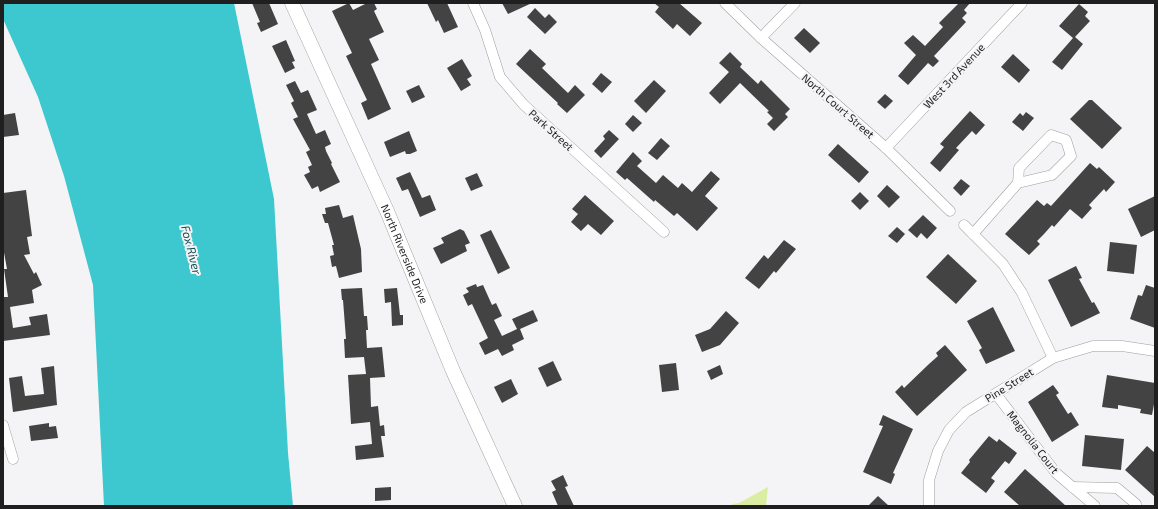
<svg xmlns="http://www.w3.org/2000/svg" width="1158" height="509" viewBox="0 0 1158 509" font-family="'Exo 2',sans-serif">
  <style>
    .green { fill: #dbeda2 }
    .water { fill: #3dc8cf }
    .building { fill: #434344 }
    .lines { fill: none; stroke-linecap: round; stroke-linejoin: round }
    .street-casing { stroke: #9e9ea0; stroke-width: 11 }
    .secondary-casing { stroke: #9e9ea0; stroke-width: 15 }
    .street { stroke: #fff; stroke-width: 10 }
    .secondary { stroke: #fff; stroke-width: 14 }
    .labels { text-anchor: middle; stroke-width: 4; stroke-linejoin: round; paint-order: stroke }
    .street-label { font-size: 11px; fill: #1f1f20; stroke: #f4f4f6 }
    .water-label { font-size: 12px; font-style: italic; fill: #195255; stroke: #f4f4f6 }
  </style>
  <rect width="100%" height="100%" fill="#f4f4f6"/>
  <!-- green -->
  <polygon class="green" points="768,487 766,506 729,506 733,504 739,503"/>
  <!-- water -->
  <polygon class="water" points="3,3 234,3 274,199 288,453 293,506 104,506 93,285 64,176 38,97 3,19"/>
  <!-- building -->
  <g class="building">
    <polygon points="252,3 269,3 278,24 261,32 257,23 260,22"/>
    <polygon points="349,3 353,10 367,3 374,3 377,9 374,11 384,32 369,39 379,60 371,64 391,109 368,120 361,103 367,100 346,56 352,53 332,11"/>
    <polygon points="427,3 447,3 458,27 444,33 438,20 436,22"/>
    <polygon points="502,3 532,3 508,14"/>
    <polygon points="654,3 679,3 702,23 690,36 677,24 673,29 655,12 659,7"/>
    <polygon points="959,3 970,3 964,10 967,13 962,18 966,22 934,56 939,61 933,67 928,63 908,85 898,76 916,55 904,43 913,35 925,46 943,27 939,23"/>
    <polygon points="1079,4 1088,12 1085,16 1090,21 1075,37 1083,44 1062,70 1052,62 1073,38 1059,26"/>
    <polygon points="535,8 545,18 549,14 557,22 545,34 527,17"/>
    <polygon points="804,28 820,43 810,53 794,38"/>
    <polygon points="286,40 295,61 292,62 295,68 285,73 272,46"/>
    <polygon points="530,49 546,64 542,68 568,93 575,85 585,95 567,113 557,104 558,103 516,64"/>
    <polygon points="730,52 742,64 740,67 758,84 761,80 790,109 785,114 788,117 774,131 767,124 773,118 767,112 769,111 740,83 720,104 709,93 729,72 719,63"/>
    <polygon points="1013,54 1030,70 1019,83 1001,67"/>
    <polygon points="462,59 472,76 467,79 471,85 461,91 447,68"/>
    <polygon points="601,73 612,82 602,93 592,84"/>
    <polygon points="654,80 666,91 646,113 634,101"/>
    <polygon points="295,81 301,93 308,90 317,110 307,114 316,134 325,130 331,144 325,147 326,151 332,163 331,164 340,182 320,192 318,186 312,189 304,175 310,172 308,167 312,165 306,152 310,150 293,119 298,117 291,103 294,101 286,85"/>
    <polygon points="419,85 425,97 412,103 406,91"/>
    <polygon points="885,94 893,101 885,109 877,102"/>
    <polygon points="1089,100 1092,100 1122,128 1102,149 1070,119"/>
    <polygon points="970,111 985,125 976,135 972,131 956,148 959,150 940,172 930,163 944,147 940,144"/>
    <polygon points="1026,112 1034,118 1023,131 1012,122 1020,113 1023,116"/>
    <polygon points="15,113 19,135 3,137 3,115"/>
    <polygon points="633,115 642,123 633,132 625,124"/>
    <polygon points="609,130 619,139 601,158 594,151 605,139 603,136"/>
    <polygon points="409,131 417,151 410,154 406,154 405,151 390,157 384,142"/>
    <polygon points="661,138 670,146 657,160 648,153"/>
    <polygon points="838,144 869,172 859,183 828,155"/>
    <polygon points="633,152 642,161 637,166 656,183 663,175 678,188 682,183 692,192 711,171 720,179 705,196 718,208 697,231 677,213 674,216 655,200 654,202 627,178 625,180 616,172"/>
    <polygon points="1090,163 1097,169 1099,167 1115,182 1106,192 1104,189 1089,205 1092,208 1082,219 1070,209 1054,227 1052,225 1044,234 1037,241 1040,244 1029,255 1005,234 1037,200 1044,206 1047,203 1051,206"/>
    <polygon points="410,172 422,198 430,195 436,210 420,217 408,189 402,191 396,178"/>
    <polygon points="477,173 483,186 471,191 465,178"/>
    <polygon points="961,179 970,186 961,196 953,188"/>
    <polygon points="887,185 900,197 889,208 877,196"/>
    <polygon points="26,190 32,236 27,237 30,254 24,255 34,274 36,272 42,285 32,290 34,303 10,307 13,328 31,325 29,317 47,314 50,335 3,341 3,297 8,297 4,269 7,269 3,247 3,193"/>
    <polygon points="860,192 869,201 860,210 851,201"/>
    <polygon points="585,195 614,221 601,235 588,224 581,231 571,222 578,214 572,209"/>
    <polygon points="1155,196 1155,230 1141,237 1128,209"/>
    <polygon points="339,205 343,218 353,215 361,249 362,272 339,278 336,266 332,267 330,256 334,255 332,245 334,245 328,223 325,223 322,214 326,214 325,208"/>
    <polygon points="923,215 937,228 927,239 921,233 917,238 908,230"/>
    <polygon points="897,227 905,234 897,243 888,236"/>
    <polygon points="460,229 464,231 470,243 465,245 467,251 441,264 433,248 444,243 441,238"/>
    <polygon points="491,230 510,268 498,274 480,235"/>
    <polygon points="784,240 796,249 776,273 774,271 759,289 745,278 764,255 768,259"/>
    <polygon points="1110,242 1137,245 1134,274 1107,271"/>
    <polygon points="948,254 977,281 956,304 926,277"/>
    <polygon points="1076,266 1082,278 1079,279 1092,303 1094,302 1100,313 1071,327 1048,280"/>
    <polygon points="476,284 477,287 483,285 492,305 496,303 502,316 494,320 502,336 517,329 512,319 533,310 538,321 520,329 524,339 512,345 514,350 502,356 498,349 485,355 479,343 488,338 472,304 468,306 463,295 469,292 466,288"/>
    <polygon points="1146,285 1155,288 1155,328 1130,319 1138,295 1142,296"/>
    <polygon points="362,288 364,316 367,316 368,330 366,330 367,348 382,347 385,377 370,378 371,407 378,406 380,426 384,425 385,436 381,436 384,457 356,460 355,446 372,444 370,422 351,424 348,375 366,374 364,357 345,358 344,339 346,339 343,300 342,300 341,289"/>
    <polygon points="397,288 400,315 403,315 403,325 392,326 391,302 385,303 384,289"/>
    <polygon points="993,307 1015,351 986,364 979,350 982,348 967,321"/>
    <polygon points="726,311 739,323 720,345 702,352 695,335 710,329"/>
    <polygon points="945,345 967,370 917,416 895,392 902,385 904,388 929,364 938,356 936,353"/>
    <polygon points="553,361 562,380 547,387 538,368"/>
    <polygon points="676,363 679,390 662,392 659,365"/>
    <polygon points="720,365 723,374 711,380 707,371"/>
    <polygon points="54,366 57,405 13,412 9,378 22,376 25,396 44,394 41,368"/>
    <polygon points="1107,375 1155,383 1155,399 1152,415 1140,413 1141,409 1118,405 1118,409 1102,407"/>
    <polygon points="511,379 518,394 502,403 494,387"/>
    <polygon points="1053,385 1059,393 1056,395 1068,414 1071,412 1079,425 1052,442 1028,402"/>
    <polygon points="883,415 913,429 893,473 895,474 891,484 863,472 883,426 879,425"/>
    <polygon points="49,423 49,427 56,426 58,438 31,441 29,426"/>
    <polygon points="1085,435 1124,439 1121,470 1082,466"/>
    <polygon points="989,436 997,442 999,439 1017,453 1009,464 1005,461 991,478 995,481 986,493 961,473 970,462 969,460"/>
    <polygon points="1147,446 1155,453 1155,497 1125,470"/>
    <polygon points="1025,469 1034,477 1066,506 1020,506 1004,492"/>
    <polygon points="563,475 568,486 565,487 574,506 558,506 552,492 556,490 551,481"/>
    <polygon points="391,487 391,500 375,501 375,488"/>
    <polygon points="878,496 889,506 868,506"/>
  </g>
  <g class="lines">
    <defs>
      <g id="street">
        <polyline points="473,3 485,30 500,77 524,105 664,232"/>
        <polyline points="725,3 761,38 886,148 950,211"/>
        <polyline points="761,38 795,3"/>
        <polyline points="886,148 1022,3"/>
        <polyline points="964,225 1003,264 1022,293 1053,358"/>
        <polyline points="973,234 1018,183 1052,175 1071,156 1066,140 1051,135 1019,168 1018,183"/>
        <polyline points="996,394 1056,473 1095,506"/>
        <polyline points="3,425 13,459"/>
        <polyline points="1072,487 1117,488 1136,504 1136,506"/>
        <polyline points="929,506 929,480 938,451 949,430 966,412 1053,358 1093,346 1122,346 1155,351"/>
      </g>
      <g id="secondary">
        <path id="s1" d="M292,3L387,211L453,371L515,506"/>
      </g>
    </defs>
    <!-- street casing -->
    <use href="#street" class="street-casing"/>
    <!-- secondary casing -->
    <use href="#secondary" class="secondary-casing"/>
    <!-- street -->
    <use href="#street" class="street"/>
    <!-- secondary -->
    <use href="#secondary" class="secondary"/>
  </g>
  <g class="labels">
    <!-- street labels -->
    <g class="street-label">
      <text transform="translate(954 76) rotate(-47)" y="4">West 3rd Avenue</text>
      <text transform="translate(838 106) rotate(41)" y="4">North Court Street</text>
      <text transform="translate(551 130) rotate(42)" y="4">Park Street</text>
      <text dy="4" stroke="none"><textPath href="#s1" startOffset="275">North Riverside Drive</textPath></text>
      <text transform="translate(1009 385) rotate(-32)" y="4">Pine Street</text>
      <text transform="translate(1033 442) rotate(52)" y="4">Magnolia Court</text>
    </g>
    <!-- water labels -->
    <g class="water-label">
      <text transform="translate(191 250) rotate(76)" y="4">Fox River</text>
    </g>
  </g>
  <!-- border -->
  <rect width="1158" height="509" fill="none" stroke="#1f1f20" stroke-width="8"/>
</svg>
